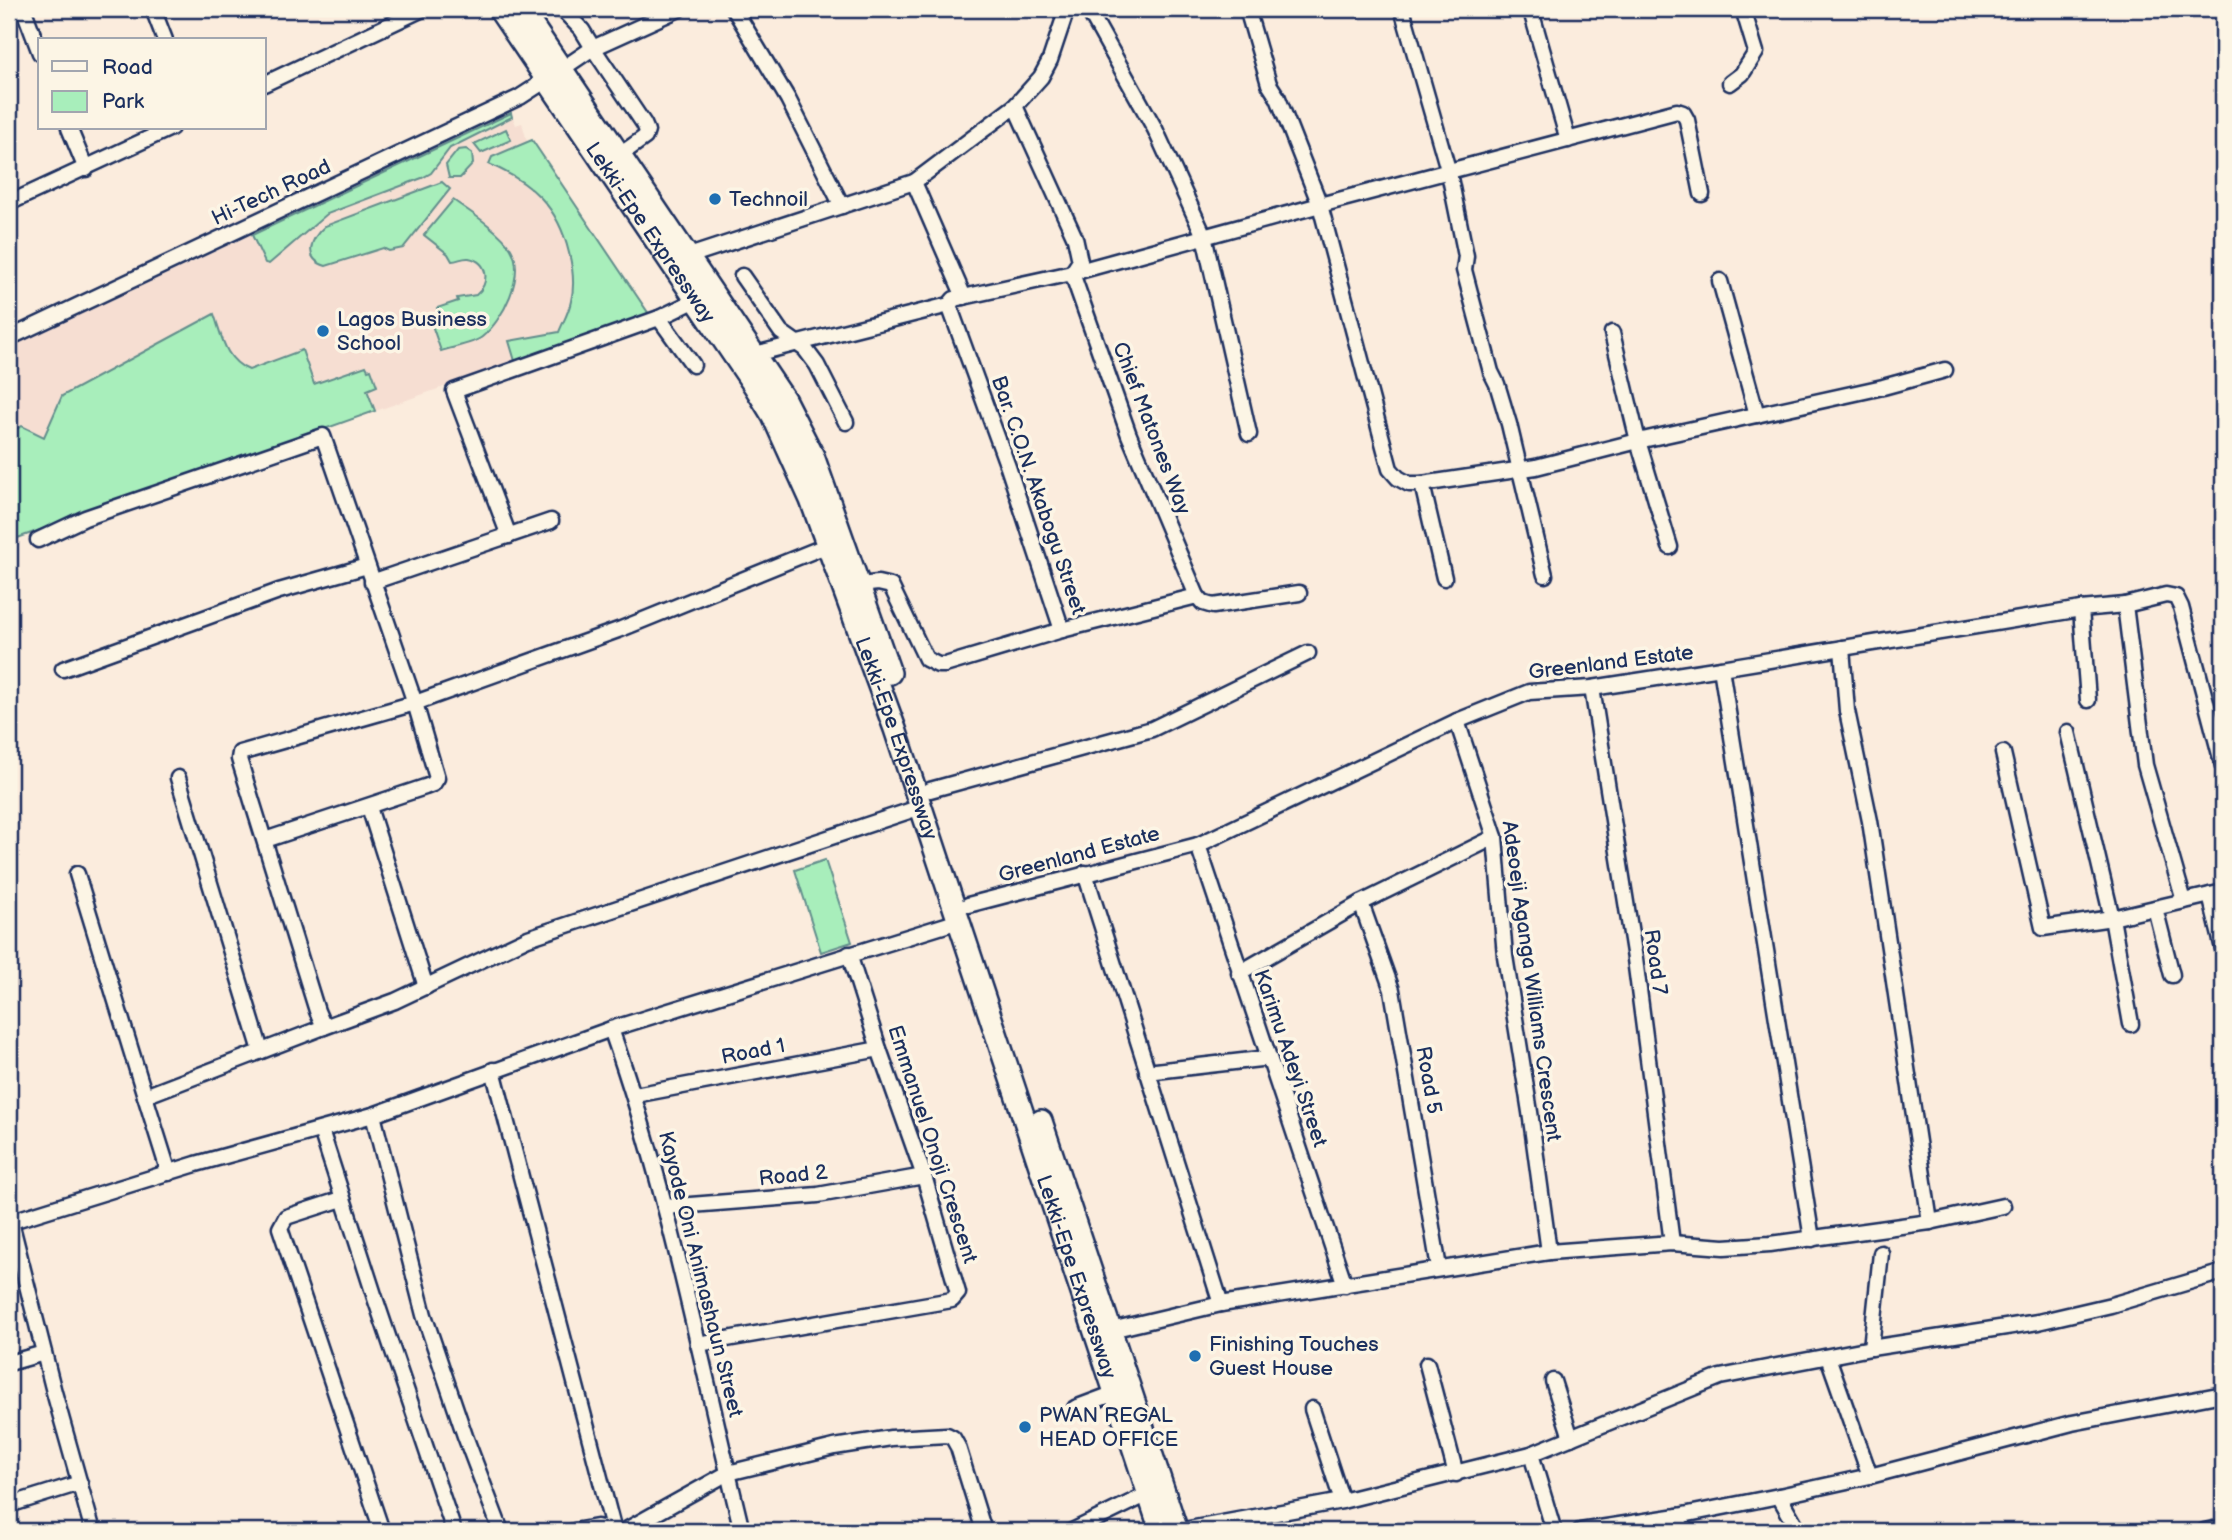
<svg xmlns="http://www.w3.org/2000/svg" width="2232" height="1540" viewBox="0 0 2232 1540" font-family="'Balsamiq Sans',sans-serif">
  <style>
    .built { fill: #f6ded2 }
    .green { fill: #a8eebb; stroke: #628e8c; stroke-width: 2 }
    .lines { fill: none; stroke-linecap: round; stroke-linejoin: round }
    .minor-casing { stroke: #1b2f5e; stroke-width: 19 }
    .highway-casing { stroke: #1b2f5e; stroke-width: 26 }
    .minor { stroke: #fcf5e5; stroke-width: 14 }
    .highway { stroke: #fcf5e5; stroke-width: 21 }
    .poi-dot { fill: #1f6fb2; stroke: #fcf5e5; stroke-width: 2.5 }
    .labels { text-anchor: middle; stroke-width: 7; stroke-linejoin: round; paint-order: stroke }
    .street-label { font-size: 21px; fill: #1b2f5e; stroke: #fcf5e5 }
    .poi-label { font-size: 21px; fill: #1b2f5e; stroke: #fcf5e5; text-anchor: start }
  </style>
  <rect width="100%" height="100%" fill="#fbecdd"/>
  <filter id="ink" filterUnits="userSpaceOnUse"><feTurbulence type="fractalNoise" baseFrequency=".0143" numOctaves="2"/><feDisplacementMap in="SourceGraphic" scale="14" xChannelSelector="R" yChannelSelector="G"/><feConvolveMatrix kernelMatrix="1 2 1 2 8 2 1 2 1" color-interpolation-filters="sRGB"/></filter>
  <g filter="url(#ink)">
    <!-- built -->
    <polygon class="built" points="511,113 516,125 522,123 527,141 532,140 649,314 9,541 9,348"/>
    <!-- green -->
    <g class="green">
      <polygon points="511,113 512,117 450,148 431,173 422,178 327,214 269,264 265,263 252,235"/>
      <polygon points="506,129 511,140 481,153 474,144"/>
      <path d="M532,140L649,314L515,361L509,341L559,332C563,322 569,312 571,301C575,285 573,269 569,253C558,206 532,183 489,164L492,157Z"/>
      <polygon points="466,149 472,153 473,164 460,178 449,178 446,165 458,150"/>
      <path d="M442,182L450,189L403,248L389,251L383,248L326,266C303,259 310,239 325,226Z"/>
      <path d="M453,200C469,211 502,232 511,249C526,275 503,320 482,337C473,344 453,347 441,351L432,325L442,321L437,308L458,301L457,298L476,295C490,284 489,262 469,258C463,257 458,261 452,261L448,254L424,235Z"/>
      <path d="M214,314C222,337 225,360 249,370L302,350L314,384L366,366L368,370L371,369L377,386L367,390L375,411L9,541V432L22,426L44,437L62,396Z"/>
      <polygon points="825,860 852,942 821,952 795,870"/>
    </g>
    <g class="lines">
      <defs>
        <g id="minor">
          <polyline points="153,9 165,40"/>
          <polyline points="562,9 582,30 593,48 679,9"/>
          <polyline points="734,9 788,99 842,206"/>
          <polyline points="1088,9 1155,129 1204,236 1249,434"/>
          <polyline points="1247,9 1269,84 1278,98 1320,205 1390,469 1398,478 1409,484 1422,484 1536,467 1638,441 1883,387 1945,370"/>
          <polyline points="1402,9 1449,173 1466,256 1464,270 1491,372 1497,384 1509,424 1545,575"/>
          <polyline points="1531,11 1568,140"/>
          <polyline points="25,13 40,53"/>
          <polyline points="562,69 593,48 644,124 647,131 645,137 620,155"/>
          <polyline points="1730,83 1742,74 1756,52 1743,9"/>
          <polyline points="264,84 423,9"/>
          <polyline points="1015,106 1075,238 1080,261 1072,273 1129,435 1197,596"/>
          <polyline points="69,128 86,169"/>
          <polyline points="914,182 964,297"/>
          <polyline points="9,203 171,128"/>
          <polyline points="689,256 914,182 1015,106 1041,77 1050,60 1067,9"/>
          <polyline points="742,276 781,332 805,349 817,365 846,422"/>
          <polyline points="1720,281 1757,415"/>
          <polyline points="949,305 1008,467 1062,630"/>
          <polyline points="659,318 693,365"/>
          <polyline points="1612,333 1638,441 1670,547"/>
          <polyline points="9,338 520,97 537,86 543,74"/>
          <polyline points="755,354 949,305 954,299 1072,273 1320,205 1677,111 1683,113 1687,120 1702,194"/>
          <polyline points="1422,484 1444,578"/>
          <polyline points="509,536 454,391 659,318 696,300"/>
          <polyline points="38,540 85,518 323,436 415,703 437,778 433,784 425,787 265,840"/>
          <polyline points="828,545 621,629 415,703 240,753 239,759 317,1011 324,1027 395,1001 528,938 921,807"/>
          <polyline points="372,582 551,521"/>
          <polyline points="860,585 878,583 891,586 926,659 938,665 945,665 1062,630 1197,596 1203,603 1213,606 1299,593"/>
          <polyline points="2125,605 2166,595 2176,597 2181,607 2223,766"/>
          <polyline points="2081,609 2088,700"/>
          <polyline points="1842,648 1847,711 1870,821 1930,1222"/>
          <polyline points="1721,668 2081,609 2125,605 2145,765 2184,901"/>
          <polyline points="63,669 279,591 367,566"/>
          <polyline points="1592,688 1635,959 1672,1243"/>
          <polyline points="1457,721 1495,837 1505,956 1530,1112 1549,1252"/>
          <polyline points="2068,732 2112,918 2131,1024"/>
          <polyline points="2003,753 2043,928 2112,918 2223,892"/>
          <polyline points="178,778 261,1051"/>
          <polyline points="930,790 1152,729 1308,653"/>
          <polyline points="369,807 426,987"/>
          <polyline points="1198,845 1345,1285"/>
          <polyline points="1085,873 1221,1304"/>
          <polyline points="77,874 145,1096"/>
          <polyline points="2210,895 2223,949"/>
          <polyline points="1361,903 1392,990 1439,1268"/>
          <polyline points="968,905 1198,845 1457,721 1529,692 1592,688 1721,668 1812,1239"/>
          <polyline points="2155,908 2172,975"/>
          <polyline points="1239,973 1361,903 1495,837"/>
          <path d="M611,1029C669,1192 701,1364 742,1531"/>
          <polyline points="493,1070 614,1531"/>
          <polyline points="1147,1072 1269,1058"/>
          <polyline points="635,1095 879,1049"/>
          <polyline points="373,1115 424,1315 465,1436 501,1531"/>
          <polyline points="321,1130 375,1298 454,1531"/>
          <polyline points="169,1173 145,1096 324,1027"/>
          <polyline points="342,1199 286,1217 280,1228 382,1531"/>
          <polyline points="665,1207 818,1195 924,1176"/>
          <polyline points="9,1222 196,1164 373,1115 611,1029 959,921"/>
          <polyline points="11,1222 54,1392 93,1531"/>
          <polyline points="1111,1330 1221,1304 1549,1252 1672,1243 1724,1247 1770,1244 1930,1222 2003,1206"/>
          <polyline points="698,1344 952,1300 958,1293 924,1176 879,1049 849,954"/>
          <polyline points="1871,1348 1881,1253"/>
          <polyline points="1828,1357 1870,1476"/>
          <polyline points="9,1363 44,1353"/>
          <polyline points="1427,1364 1456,1474"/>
          <polyline points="1553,1381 1571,1438"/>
          <polyline points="1075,1408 1115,1393"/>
          <polyline points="1312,1409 1342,1501"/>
          <polyline points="1531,1454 1554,1531"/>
          <polyline points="1779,1496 1799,1531"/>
          <polyline points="9,1505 80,1483"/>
          <polyline points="1678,1516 1682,1531"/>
          <polyline points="574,1531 597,1527 614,1531"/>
          <polyline points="624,1531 728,1473 834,1447 891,1438 947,1435 953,1438 958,1447 984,1531"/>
          <polyline points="1072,1531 1148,1494"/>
          <polyline points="1178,1531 1342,1501 1531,1454 1720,1377 1871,1348 2038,1322 2111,1305 2223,1272"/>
          <polyline points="1580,1531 1678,1516 1779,1496 1870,1476 2072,1423 2223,1394"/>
          <polyline points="2204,1531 2223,1527"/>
        </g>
        <g id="highway">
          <path id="s1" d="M499,9L754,385L773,416L811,500L895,729L1161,1531"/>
          <polyline points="521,9 784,399 813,456 890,673"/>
          <polyline points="1041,1121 1177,1531"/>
        </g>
      </defs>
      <!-- minor casing -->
      <use href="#minor" class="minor-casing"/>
      <!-- highway casing -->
      <use href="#highway" class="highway-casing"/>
      <!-- minor -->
      <use href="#minor" class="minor"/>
      <!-- highway -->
      <use href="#highway" class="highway"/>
    </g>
  </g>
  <!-- markers -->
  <g class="poi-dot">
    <circle cx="715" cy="199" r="7"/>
    <circle cx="323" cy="331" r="7"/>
    <circle cx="1195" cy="1356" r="7"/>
    <circle cx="1025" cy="1427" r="7"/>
  </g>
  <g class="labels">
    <!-- street labels -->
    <g class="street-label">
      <text transform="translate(271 192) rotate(-25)" y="7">Hi-Tech Road</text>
      <text dy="7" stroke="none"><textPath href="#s1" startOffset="270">Lekki-Epe Expressway</textPath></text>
      <text transform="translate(1152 428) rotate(69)" y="7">Chief Matones Way</text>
      <text transform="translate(1039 495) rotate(71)" y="7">Bar. C.O.N. Akabogu Street</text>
      <text transform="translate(1611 662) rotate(-7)" y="7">Greenland Estate</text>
      <text dy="7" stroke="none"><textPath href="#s1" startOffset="836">Lekki-Epe Expressway</textPath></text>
      <text transform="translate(1079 854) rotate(-15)" y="7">Greenland Estate</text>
      <text transform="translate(1656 962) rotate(82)" y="7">Road 7</text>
      <text transform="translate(1532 981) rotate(82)" y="7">Adeoeji Aganga Williams Crescent</text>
      <text transform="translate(753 1051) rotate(-11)" y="7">Road 1</text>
      <text transform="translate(1291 1058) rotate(71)" y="7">Karimu Adeyi Street</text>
      <text transform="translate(1429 1080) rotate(80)" y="7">Road 5</text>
      <text transform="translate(933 1144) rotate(72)" y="7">Emmanuel Onoji Crescent</text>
      <text transform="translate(793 1175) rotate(-6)" y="7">Road 2</text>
      <text transform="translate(701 1274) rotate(76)" y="7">Kayode Oni Animashaun Street</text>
      <text dy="7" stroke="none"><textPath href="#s1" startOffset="1404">Lekki-Epe Expressway</textPath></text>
    </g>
    <!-- poi labels -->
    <g class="poi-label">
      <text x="729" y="206">Technoil</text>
      <text x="337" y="326">Lagos Business<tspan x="337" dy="24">School</tspan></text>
      <text x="1209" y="1351">Finishing Touches<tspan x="1209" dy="24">Guest House</tspan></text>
      <text x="1039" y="1422">PWAN REGAL<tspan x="1039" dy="24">HEAD OFFICE</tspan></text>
    </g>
  </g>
  <!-- margin -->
  <rect width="2232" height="1540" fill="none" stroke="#fcf5e5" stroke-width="35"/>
  <rect x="18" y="18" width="2197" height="1505" fill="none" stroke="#1b2f5e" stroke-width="2.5" filter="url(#ink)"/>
  <!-- legend -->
  <rect x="38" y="38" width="228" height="91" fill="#fcf5e5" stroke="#a2a6af" stroke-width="2"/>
  <rect x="52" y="61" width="35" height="10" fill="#fcf5e5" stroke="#a2a6af" stroke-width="2"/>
  <text x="102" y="74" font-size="21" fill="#1b2f5e">Road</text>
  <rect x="52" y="91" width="35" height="21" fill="#a8eebb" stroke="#a2a6af" stroke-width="2"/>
  <text x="102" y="108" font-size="21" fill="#1b2f5e">Park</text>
</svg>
